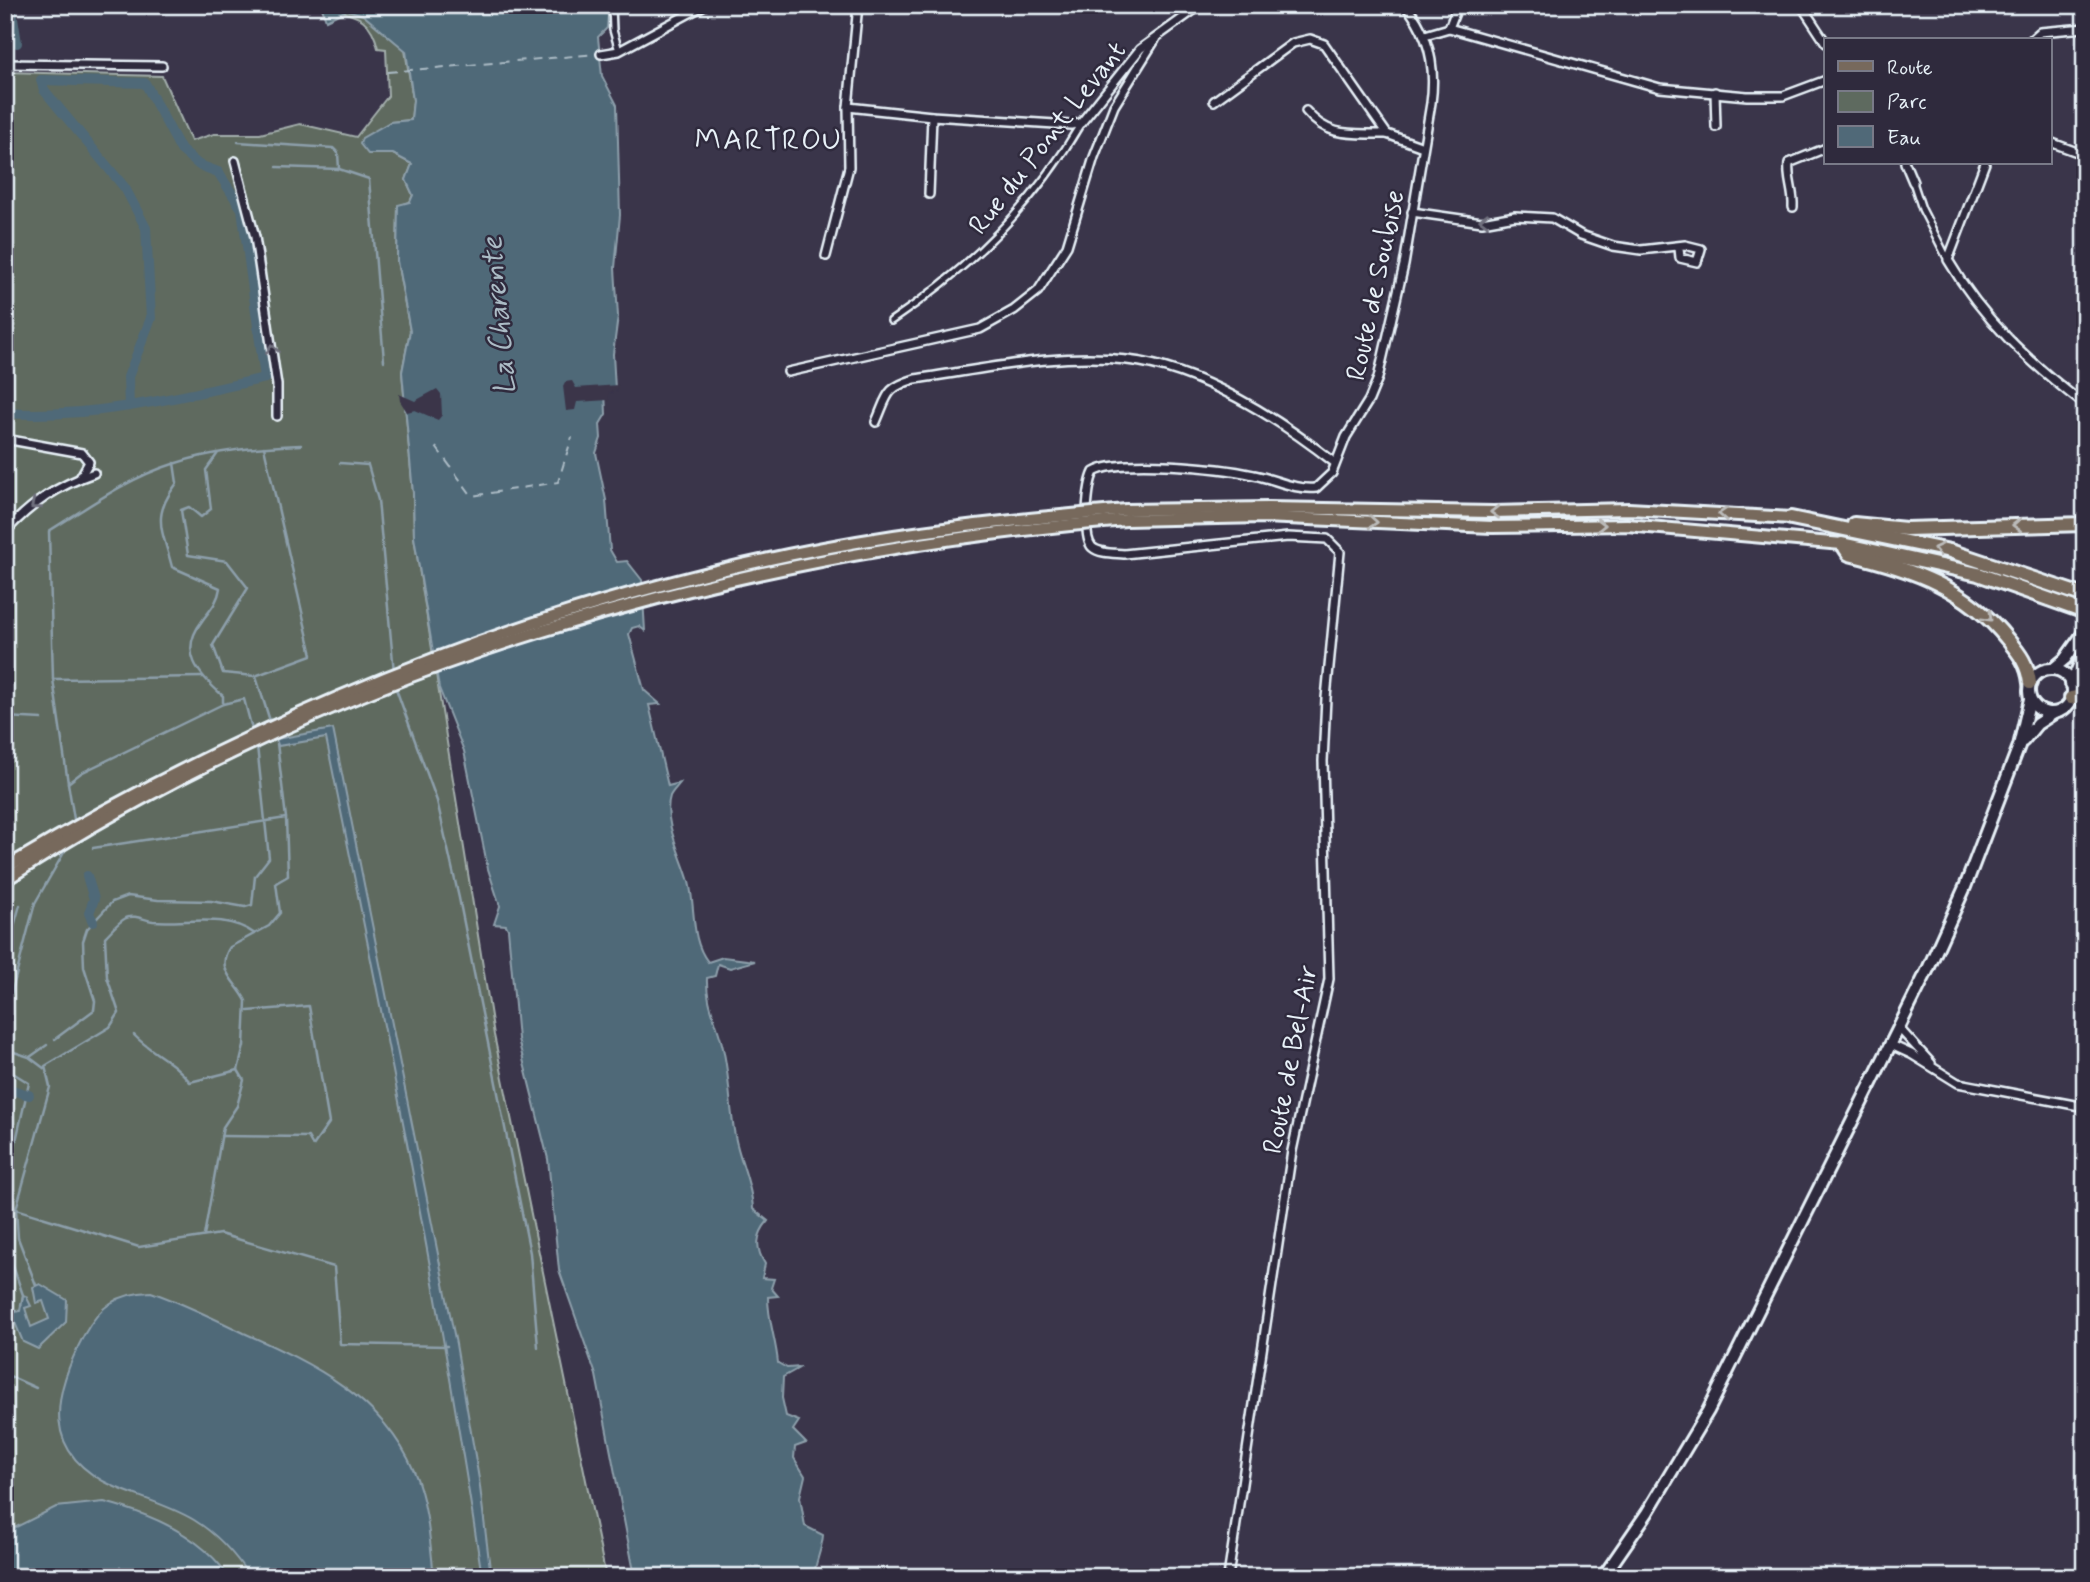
<svg xmlns="http://www.w3.org/2000/svg" width="2090" height="1582" viewBox="0 0 2090 1582" font-family="Mynerve,sans-serif">
  <style>
    .green { fill: #5e6a5f; stroke: #a3aeac; stroke-width: 2 }
    .water { fill: #506978; stroke: #8d9fab; stroke-width: 2 }
    .pier { fill: #3a354a }
    .lines { fill: none; stroke-linecap: round; stroke-linejoin: round }
    .stream { stroke: #8d9fab; stroke-width: 2.5 }
    .canal { stroke: #506978; stroke-width: 10 }
    .ferry { stroke: #abbbc5; stroke-width: 2; stroke-dasharray: 9 7; stroke-linecap: butt }
    .pedestrian-casing { stroke: #e8f1f8; stroke-width: 10 }
    .minor-casing { stroke: #e8f1f8; stroke-width: 12 }
    .secondary-casing { stroke: #e8f1f8; stroke-width: 16 }
    .primary-casing { stroke: #e8f1f8; stroke-width: 16 }
    .trunk-casing { stroke: #e8f1f8; stroke-width: 18 }
    .pedestrian { stroke: #2f2a3d; stroke-width: 5 }
    .minor { stroke: #2f2a3d; stroke-width: 7 }
    .secondary { stroke: #2f2a3d; stroke-width: 10 }
    .primary { stroke: #77695c; stroke-width: 10 }
    .trunk { stroke: #77695c; stroke-width: 12 }
    .primary-bridge-casing { stroke: #e8f1f8; stroke-width: 16; stroke-linecap: butt }
    .primary-bridge { stroke: #77695c; stroke-width: 10 }
    .oneway { stroke: #70707e }
    .oneway2 { stroke: #bbbbba }
    .labels { text-anchor: middle; stroke-width: 5; stroke-linejoin: round; paint-order: stroke }
    .street-label { font-size: 28px; fill: #e8f1f8; stroke: #2f2a3d }
    .neighbourhood-label { font-size: 30px; letter-spacing: 2px; fill: #e8f1f8; stroke: #2f2a3d }
    .water-label { font-size: 30px; font-style: italic; fill: #abbbc5; stroke: #2f2a3d }
  </style>
  <rect width="100%" height="100%" fill="#3a354a"/>
  <filter id="ink" filterUnits="userSpaceOnUse"><feTurbulence type="fractalNoise" baseFrequency=".0143" numOctaves="2"/><feDisplacementMap in="SourceGraphic" scale="14" xChannelSelector="R" yChannelSelector="G"/><feConvolveMatrix kernelMatrix="1 2 1 2 8 2 1 2 1" color-interpolation-filters="sRGB"/></filter>
  <g filter="url(#ink)">
    <!-- green -->
    <path class="green" d="M317,5L368,11L407,46L405,50L413,100L411,120L390,122L368,137V153L393,154L412,164L406,180L413,195L410,202L398,206L397,261L410,331L402,372L413,493L414,537L494,1035L606,1577H5V72L162,76L191,141L214,134H260L300,124L356,137L388,96L386,49L378,48C369,10 349,16 317,5Z"/>
    <!-- water -->
    <g class="water">
      <path d="M321,5H609L607,28L598,37L602,76L617,105L620,215L615,268L618,316L613,354L615,389L605,391L606,414L600,424L601,438L596,453L606,500L610,550L617,562L627,561L642,580L645,631L639,626L632,628L629,634L644,690L660,704L649,705L668,786L680,783C677,787 672,792 670,796C662,821 683,859 689,882C696,909 690,939 708,962L723,957L755,961L730,968L718,964L715,976L707,978C706,1001 715,1018 721,1040C730,1072 729,1105 735,1136C740,1162 752,1184 753,1209L768,1221C756,1235 755,1248 765,1264L762,1278L774,1279L771,1288L778,1296L768,1297C768,1321 776,1340 778,1363L787,1368L801,1367L783,1377L782,1398L786,1416L799,1421L793,1430L806,1443L795,1447L794,1458L805,1476L800,1497L805,1526L823,1535C822,1551 815,1561 814,1577H635L596,1375L559,1270L548,1159L518,1039L508,929L506,925L494,924L500,906L488,869L464,751L439,688L414,537L413,493L402,372L410,331L397,261L398,205L410,202L413,195L406,180L412,164L393,154H368L360,144L362,138L390,122L411,120L413,100L406,51L363,15L347,10L326,20Z"/>
      <path d="M333,729L456,1344L479,1479L491,1577H482C440,1296 383,1017 326,738L278,746L276,739Z"/>
      <polygon points="40,1284 67,1300 66,1322 38,1349 23,1342 11,1313 20,1311 23,1295 26,1296 31,1306 25,1308 31,1327 49,1319 43,1301 36,1303 33,1287"/>
      <path d="M151,1292C183,1303 213,1318 244,1333C313,1364 382,1397 414,1471C428,1504 430,1542 434,1577H250C235,1554 217,1534 194,1520C169,1505 141,1498 115,1487C40,1454 52,1395 84,1335C100,1306 117,1293 151,1292Z"/>
      <path d="M104,1502C151,1514 201,1535 229,1577H5V1534L10,1530L56,1507Z"/>
    </g>
    <!-- pier -->
    <g class="pier">
      <polygon points="572,381 576,388 619,385 619,389 609,393 609,400 577,402 575,410 566,411 563,386 565,382"/>
      <polygon points="437,389 441,394 442,415 438,420 415,410 407,412 400,401 399,394 415,401"/>
    </g>
    <g class="lines">
      <!-- stream -->
      <g class="stream">
        <polyline points="238,142 333,148 338,153 339,169"/>
        <polyline points="277,167 339,169 369,179 384,361"/>
        <polyline points="218,453 206,470 211,509 201,517 189,507 181,510 188,555 227,561 248,588 213,645 223,673 255,676 312,655 264,447"/>
        <path d="M174,463L177,483C151,517 162,528 172,567L220,588C218,602 210,610 202,621C178,652 198,674 223,696V704L81,773L68,783L53,679L49,531C88,507 128,478 173,464C215,450 257,447 301,445"/>
        <polyline points="340,463 368,465 378,500 394,672"/>
        <polyline points="256,677 271,724"/>
        <polyline points="53,679 203,677"/>
        <polyline points="395,686 437,801 459,898 530,1253 538,1347"/>
        <polyline points="223,704 244,699 253,733"/>
        <polyline points="5,717 42,719"/>
        <polyline points="68,783 75,825"/>
        <polyline points="93,848 286,818 277,743"/>
        <polyline points="5,958 20,905"/>
        <polyline points="5,1018 35,903 66,849"/>
        <path d="M134,1035C151,1053 174,1061 190,1082L238,1070L244,1046L246,1001C237,982 214,970 230,947L269,926L280,913L276,883L288,876L286,818"/>
        <polyline points="55,1039 94,1010 95,1001 84,967 83,941 87,929 112,902 128,896 158,900 211,901 245,907 252,905 255,876 269,858 257,746"/>
        <polyline points="5,1049 29,1057 45,1069"/>
        <polyline points="30,1057 47,1045"/>
        <polyline points="5,1068 29,1083 5,1190"/>
        <polyline points="221,1136 308,1137 313,1146 329,1123 309,1006 248,1011"/>
        <polyline points="16,1209 139,1247 220,1234 334,1267 340,1344 447,1346"/>
        <polyline points="204,1236 223,1127 237,1106 244,1080 238,1070"/>
        <polyline points="5,1243 23,1295 21,1306"/>
        <path d="M36,1285L18,1238L16,1209L50,1087L45,1066L110,1027L119,1013L107,977L105,937C111,931 118,922 126,918C135,914 144,920 153,921C187,924 225,912 255,934"/>
        <polyline points="5,1311 19,1311"/>
        <polyline points="5,1374 36,1388"/>
      </g>
      <!-- canal -->
      <g class="canal">
        <polyline points="11,5 17,43"/>
        <path d="M5,413C92,419 181,397 265,378L242,209L218,172L199,165L181,150L145,83L41,80L44,90L125,188L146,228L151,318L128,377L129,406"/>
        <polyline points="87,876 94,899 89,913 93,922"/>
        <polyline points="5,1088 29,1095"/>
      </g>
      <!-- ferry -->
      <g class="ferry">
        <polyline points="388,72 597,54"/>
        <polyline points="436,447 472,496 558,482 572,437"/>
      </g>
      <defs>
        <g id="pedestrian">
          <polyline points="612,5 613,30 619,51"/>
          <polyline points="1913,182 1922,209 1948,260"/>
          <path d="M891,321C970,268 1033,206 1081,123"/>
        </g>
        <g id="minor">
          <polyline points="1801,5 1826,43"/>
          <polyline points="1449,28 1660,88 1747,96 1783,96 1826,80"/>
          <polyline points="1425,35 1449,28 1458,5"/>
          <polyline points="2031,40 2040,32 2085,28"/>
          <polyline points="601,54 619,51 705,5"/>
          <polyline points="5,64 162,66"/>
          <polyline points="1715,92 1716,127"/>
          <polyline points="1214,101 1293,43 1310,39 1324,44 1387,134 1423,147"/>
          <polyline points="848,107 932,116 1071,125 1081,123 1140,49 1201,5"/>
          <path d="M1306,111C1329,139 1353,133 1387,134"/>
          <polyline points="2050,142 2085,155"/>
          <polyline points="235,161 255,237 277,385 277,416"/>
          <polyline points="1905,163 1913,182"/>
          <path d="M1985,163L1948,260C1983,320 2030,363 2085,405"/>
          <polyline points="929,194 932,116"/>
          <path d="M1793,207C1794,191 1787,179 1789,163L1826,148"/>
          <polyline points="1412,212 1482,222 1515,216 1552,218 1581,235 1613,246 1641,250 1685,245 1701,249 1697,262 1680,258 1679,248"/>
          <polyline points="826,256 849,167 848,107 858,5"/>
          <polyline points="788,372 980,329 1014,310 1038,291 1067,246 1094,157 1114,106 1155,40"/>
          <path d="M876,422C888,395 885,388 915,379C985,369 1057,352 1127,360C1200,368 1279,419 1335,463"/>
          <polyline points="5,439 82,453 89,462 80,478"/>
          <path d="M5,532C32,503 57,486 94,473"/>
          <polyline points="1898,1027 1931,1063"/>
          <polyline points="1889,1044 1911,1054 1958,1083 2085,1107"/>
          <path d="M1228,1577L1292,1151L1329,979L1323,761L1326,698L1340,552L1327,539L1288,537L1124,554C1114,553 1100,554 1092,547C1082,536 1088,484 1094,472C1118,457 1223,468 1254,475C1275,479 1294,490 1316,488L1332,473L1346,437L1369,400L1378,378L1404,265L1431,103C1436,67 1430,34 1405,5"/>
        </g>
        <g id="secondary">
          <polyline points="2053,669 2065,659 2085,631"/>
          <circle cx="2051" cy="691" r="22"/>
          <polyline points="2071,684 2085,652"/>
          <polyline points="2023,741 2037,724 2054,713"/>
          <polyline points="1603,1577 1647,1513 1708,1411 1928,969 1965,887 2019,746 2030,699"/>
        </g>
        <g id="primary">
          <polyline points="1126,510 1268,508 1493,512 1629,509 1791,518"/>
          <polyline points="1126,520 1263,517 1492,527 1627,525 1842,544"/>
        </g>
        <g id="trunk">
          <polyline points="1791,518 1950,551 2085,596"/>
          <polyline points="1854,524 1906,529 2085,524"/>
          <polyline points="1842,544 1978,574 2085,612"/>
          <path d="M1845,548L1849,554C1912,569 1967,588 2008,640C2020,654 2028,665 2030,683"/>
          <polyline points="2071,698 2085,695"/>
        </g>
      </defs>
      <!-- pedestrian casing -->
      <use href="#pedestrian" class="pedestrian-casing"/>
      <!-- minor casing -->
      <use href="#minor" class="minor-casing"/>
      <!-- secondary casing -->
      <use href="#secondary" class="secondary-casing"/>
      <!-- primary casing -->
      <use href="#primary" class="primary-casing"/>
      <!-- trunk casing -->
      <use href="#trunk" class="trunk-casing"/>
      <!-- pedestrian -->
      <use href="#pedestrian" class="pedestrian"/>
      <!-- minor -->
      <use href="#minor" class="minor"/>
      <!-- secondary -->
      <use href="#secondary" class="secondary"/>
      <!-- primary -->
      <use href="#primary" class="primary"/>
      <!-- trunk -->
      <use href="#trunk" class="trunk"/>
      <defs>
        <g id="primary-bridge">
          <path d="M5,868C277,705 580,584 894,536C971,524 1048,517 1126,510"/>
          <path d="M5,880C337,664 735,551 1126,520"/>
        </g>
      </defs>
      <!-- primary-bridge casing -->
      <use href="#primary-bridge" class="primary-bridge-casing"/>
      <!-- primary-bridge -->
      <use href="#primary-bridge" class="primary-bridge"/>
    </g>
    <!-- one-way arrows -->
    <defs><path id="oneway-chevron" d="M-2-3.5L2.5 0L-2 3.5" fill="none" stroke-width="1.6" stroke-linecap="round" stroke-linejoin="round" transform="scale(1.75)"/></defs>
    <g class="oneway">
      <use href="#oneway-chevron" transform="translate(1484 220) rotate(179)"/>
      <use href="#oneway-chevron" transform="translate(272 349) rotate(-99)"/>
      <use href="#oneway-chevron" transform="translate(35 505) rotate(141)"/>
    </g>
    <g class="oneway2">
      <use href="#oneway-chevron" transform="translate(1495 512) rotate(179)"/>
      <use href="#oneway-chevron" transform="translate(1723 514) rotate(-176)"/>
      <use href="#oneway-chevron" transform="translate(1373 522) rotate(4)"/>
      <use href="#oneway-chevron" transform="translate(1601 525) rotate(-1)"/>
      <use href="#oneway-chevron" transform="translate(2017 525) rotate(178)"/>
      <use href="#oneway-chevron" transform="translate(1938 549) rotate(-167)"/>
      <use href="#oneway-chevron" transform="translate(1988 617) rotate(45)"/>
    </g>
  </g>
  <g class="labels">
    <!-- street labels -->
    <g class="street-label">
      <text transform="translate(1046 137) rotate(-52)" y="10">Rue du Pont Levant</text>
      <text transform="translate(1374 285) rotate(-78)" y="10">Route de Soubise</text>
      <text transform="translate(1289 1059) rotate(-79)" y="10">Route de Bel-Air</text>
    </g>
    <!-- neighbourhood labels -->
    <g class="neighbourhood-label">
      <text x="769" y="149">MARTROU</text>
    </g>
    <!-- water labels -->
    <g class="water-label">
      <text transform="translate(498 316) rotate(-95)" y="10">La Charente</text>
    </g>
  </g>
  <!-- margin -->
  <rect width="2090" height="1582" fill="none" stroke="#2f2a3d" stroke-width="28"/>
  <rect x="14" y="14" width="2062" height="1554" fill="none" stroke="#e8f1f8" stroke-width="2.5" filter="url(#ink)"/>
  <!-- legend -->
  <rect x="1824" y="38" width="228" height="126" fill="#2f2a3d" stroke="#797a88" stroke-width="2"/>
  <rect x="1838" y="61" width="35" height="10" fill="#77695c" stroke="#797a88" stroke-width="2"/>
  <text x="1887" y="74" font-size="21" fill="#e8f1f8">Route</text>
  <rect x="1838" y="91" width="35" height="21" fill="#5e6a5f" stroke="#797a88" stroke-width="2"/>
  <text x="1887" y="108" font-size="21" fill="#e8f1f8">Parc</text>
  <rect x="1838" y="126" width="35" height="21" fill="#506978" stroke="#797a88" stroke-width="2"/>
  <text x="1887" y="144" font-size="21" fill="#e8f1f8">Eau</text>
</svg>
